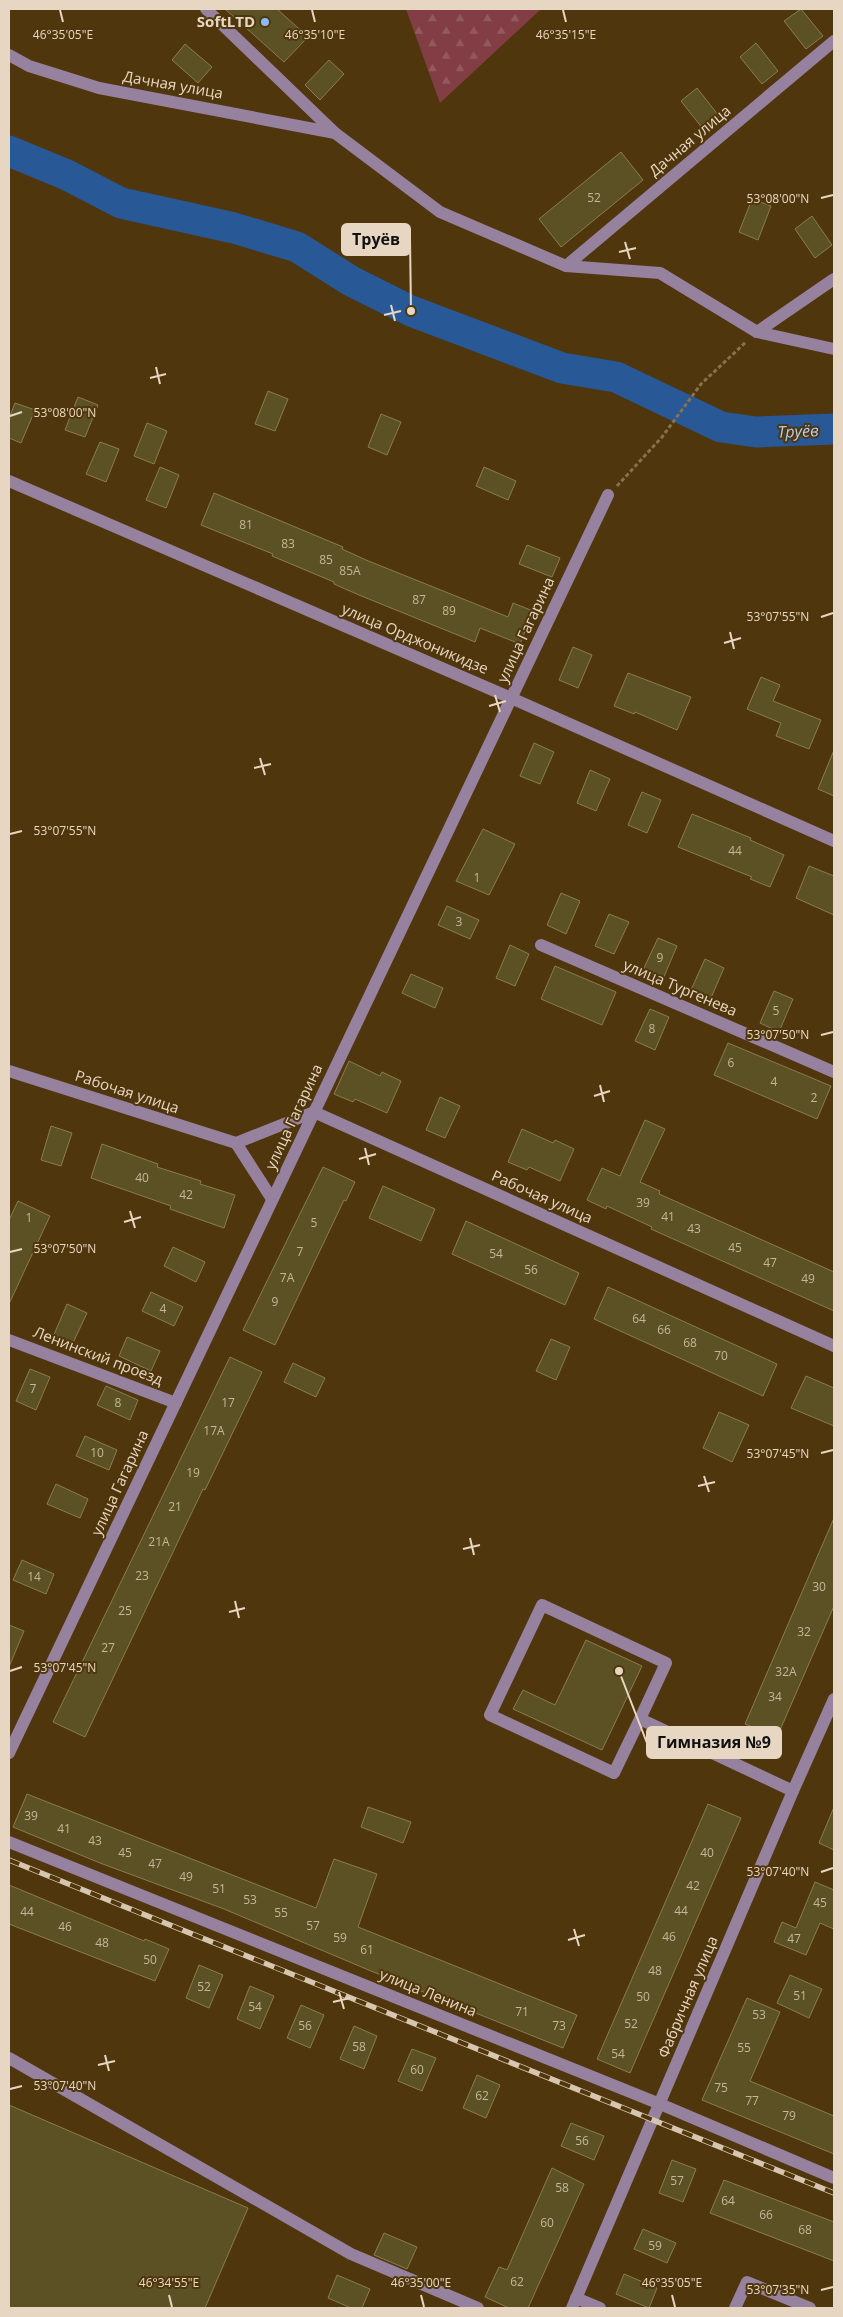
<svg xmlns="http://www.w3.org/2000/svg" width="843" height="2317" viewBox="0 0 843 2317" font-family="'Open Sans',sans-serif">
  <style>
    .forest { fill: url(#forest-firs) }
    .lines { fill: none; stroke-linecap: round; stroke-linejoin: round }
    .river { stroke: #285896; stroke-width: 31 }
    .building { fill: #5c5124; stroke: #897d4f }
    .path { stroke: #87714f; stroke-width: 3; stroke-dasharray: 4 2.5; stroke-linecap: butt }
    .minor { stroke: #96819f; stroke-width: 12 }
    .rail-casing { stroke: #d7c6af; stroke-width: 5.5 }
    .rail { stroke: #4f360c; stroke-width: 4; stroke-dasharray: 11; stroke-linecap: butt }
    .ticks { fill: none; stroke: #e7d7c2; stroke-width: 2 }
    .poi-dot { fill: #89bafc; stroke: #4f360c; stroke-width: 2 }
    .labels { text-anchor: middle; stroke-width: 4; stroke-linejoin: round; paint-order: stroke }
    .number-label { font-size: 12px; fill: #c4b69a }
    .poi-label { font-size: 15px; font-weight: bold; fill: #e7d7c2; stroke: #4f360c; text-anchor: end }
    .street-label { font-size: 15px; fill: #e7d7c2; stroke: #4f360c }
    .water-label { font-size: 16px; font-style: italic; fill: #b5cff3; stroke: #4f360c }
    .ticks-label { font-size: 12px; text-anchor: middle; fill: #e7d7c2; stroke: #4f360c; stroke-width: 4; stroke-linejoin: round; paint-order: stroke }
    .leader { fill: none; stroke: #e7d7c2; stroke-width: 2 }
    .callout-dot { fill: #e7d7c2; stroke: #4f360c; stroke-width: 2 }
    .callout { fill: #e7d7c2; stroke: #e7d7c2; stroke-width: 2 }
    .callout-label { font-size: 16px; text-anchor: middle; font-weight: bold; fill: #111 }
  </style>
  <defs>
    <pattern id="forest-firs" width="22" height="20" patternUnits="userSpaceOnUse" patternTransform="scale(1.25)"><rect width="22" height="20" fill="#823e44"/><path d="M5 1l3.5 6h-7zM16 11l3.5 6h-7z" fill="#94595d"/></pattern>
  </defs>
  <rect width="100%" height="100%" fill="#4f360c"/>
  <!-- forest -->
  <polygon class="forest" points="406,9 541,9 440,103"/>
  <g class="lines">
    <!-- river -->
    <polyline class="river" points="9,151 67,175 121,203 234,228 297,247 351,281 411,311 562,368 616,377 721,427 756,432 834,429"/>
  </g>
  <!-- building -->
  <g class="building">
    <polygon points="225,9 277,9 308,37 284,62"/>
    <polygon points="801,9 823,36 806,49 784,21"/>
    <polygon points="756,43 778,71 762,84 740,57"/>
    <polygon points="185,44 212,67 198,83 172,60"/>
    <polygon points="329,60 344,74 320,100 305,85"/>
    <polygon points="697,88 719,116 703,129 681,101"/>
    <polygon points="621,152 643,180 561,247 539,219"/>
    <polygon points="752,199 771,206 758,240 739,232"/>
    <polygon points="812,216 832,245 815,258 795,229"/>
    <polygon points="268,391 288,399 275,431 255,424"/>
    <polygon points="78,397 98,405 85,437 65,430"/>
    <polygon points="15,403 35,410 21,443 9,438 9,418"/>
    <polygon points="381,414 401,422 387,455 368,447"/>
    <polygon points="147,423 167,431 154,464 134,456"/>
    <polygon points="100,442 119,449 106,482 86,474"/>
    <polygon points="160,467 179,475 166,508 146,500"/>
    <polygon points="484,467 516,481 508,500 476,486"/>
    <polygon points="214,493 343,547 342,549 366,560 508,617 513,603 533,611 520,644 480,628 475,642 359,595 334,584 334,582 272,556 273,554 201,525"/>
    <polygon points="527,545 560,558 552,577 519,564"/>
    <polygon points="573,647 592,655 578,688 559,680"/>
    <polygon points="628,673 691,697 677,730 635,712 634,714 614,706"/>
    <polygon points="761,677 780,685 773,701 821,720 809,749 776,736 781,723 747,709"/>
    <polygon points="534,743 554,752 540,784 520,776"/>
    <polygon points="834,750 834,796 818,789"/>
    <polygon points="590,770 610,779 596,811 577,803"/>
    <polygon points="642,792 661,800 647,833 628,825"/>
    <polygon points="692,814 751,838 750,840 784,855 770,887 750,879 752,877 678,847"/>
    <polygon points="483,829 515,844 489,895 456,881"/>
    <polygon points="809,866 834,876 834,915 796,898"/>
    <polygon points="561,893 580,901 566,934 547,925"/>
    <polygon points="447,906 479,920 470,939 438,925"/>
    <polygon points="609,914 629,922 614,954 595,946"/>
    <polygon points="658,938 677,946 663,979 643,970"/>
    <polygon points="510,945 529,954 515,986 496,978"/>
    <polygon points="705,959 724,968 710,1000 690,992"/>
    <polygon points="555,966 616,992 602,1025 541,999"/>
    <polygon points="411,974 443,988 435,1008 402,993"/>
    <polygon points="774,991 793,999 779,1032 760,1023"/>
    <polygon points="650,1009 669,1017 655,1050 635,1041"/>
    <polygon points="728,1043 831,1086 817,1119 714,1075"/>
    <polygon points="349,1061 380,1076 382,1072 401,1081 387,1113 355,1099 353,1102 334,1094"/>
    <polygon points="440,1097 460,1106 445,1138 426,1130"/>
    <polygon points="645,1120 665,1129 640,1182 660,1191 659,1194 834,1272 834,1311 651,1229 652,1227 607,1206 606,1209 587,1200 602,1168 620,1176"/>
    <polygon points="51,1126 72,1133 61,1166 41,1160"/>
    <polygon points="522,1129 553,1143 555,1140 574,1149 560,1181 529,1167 527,1170 508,1162"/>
    <polygon points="102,1144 158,1164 157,1167 201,1181 200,1184 235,1195 224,1228 170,1209 171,1206 91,1178"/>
    <polygon points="323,1167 355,1182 346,1201 344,1200 275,1345 243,1330"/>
    <polygon points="383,1186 435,1209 421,1241 369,1218"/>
    <polygon points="18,1201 50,1216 9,1304 9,1220"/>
    <polygon points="466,1221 579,1273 565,1305 452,1254"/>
    <polygon points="173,1247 205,1262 196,1282 164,1266"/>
    <polygon points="608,1287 777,1364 763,1396 594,1319"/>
    <polygon points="151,1292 183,1307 174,1326 142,1311"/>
    <polygon points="67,1304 87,1313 72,1345 53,1337"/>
    <polygon points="127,1337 160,1351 151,1371 119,1356"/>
    <polygon points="551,1339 570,1347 556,1380 536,1371"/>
    <polygon points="230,1357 262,1372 205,1490 203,1489 85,1737 53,1722"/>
    <polygon points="293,1363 325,1378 316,1397 284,1382"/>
    <polygon points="30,1369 50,1377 36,1410 16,1401"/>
    <polygon points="806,1376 834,1388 834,1426 791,1408"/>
    <polygon points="106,1386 138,1400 130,1420 97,1405"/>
    <polygon points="719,1412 749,1425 732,1462 703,1448"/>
    <polygon points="85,1436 117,1450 109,1470 76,1456"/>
    <polygon points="56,1484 88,1499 80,1518 47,1504"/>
    <polygon points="834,1518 834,1606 777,1737 745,1724"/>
    <polygon points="22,1560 54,1574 46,1594 13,1580"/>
    <polygon points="9,1625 24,1631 9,1667"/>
    <polygon points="586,1640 642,1666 602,1750 513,1709 523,1690 555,1705"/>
    <polygon points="27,1794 316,1908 334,1859 377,1874 358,1927 577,2015 563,2048 371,1971 224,1909 100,1863 13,1827"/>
    <polygon points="708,1804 741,1818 630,2073 597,2059"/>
    <polygon points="368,1807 411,1822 403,1843 361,1827"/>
    <polygon points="834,1807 834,1850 819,1843"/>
    <polygon points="815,1882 834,1890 834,1929 820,1923 806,1955 774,1942 782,1922 796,1928"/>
    <polygon points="9,1885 144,1941 145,1939 169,1949 155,1981 9,1924"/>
    <polygon points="199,1965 223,1975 209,2008 186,1998"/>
    <polygon points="790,1975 822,1989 809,2018 777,2003"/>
    <polygon points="250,1986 274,1996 260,2029 237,2019"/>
    <polygon points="747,1998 780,2012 750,2081 834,2116 834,2154 702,2100"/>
    <polygon points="301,2005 324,2015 310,2048 287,2038"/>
    <polygon points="354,2026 377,2036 364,2069 340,2059"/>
    <polygon points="412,2049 436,2058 422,2091 398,2081"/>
    <polygon points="477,2075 500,2085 486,2118 463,2108"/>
    <polygon points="9,2105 248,2208 205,2308 9,2308"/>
    <polygon points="571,2123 604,2136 594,2160 561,2146"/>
    <polygon points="672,2160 696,2169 683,2202 659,2193"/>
    <polygon points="552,2168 584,2184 528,2308 509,2308 485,2297 499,2267 507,2270"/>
    <polygon points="724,2180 834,2222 834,2261 710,2213"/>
    <polygon points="643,2229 676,2243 667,2263 634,2249"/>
    <polygon points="384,2233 417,2247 407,2269 374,2255"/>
    <polygon points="624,2274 657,2288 649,2308 616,2294"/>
    <polygon points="337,2275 370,2289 362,2308 351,2308 328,2298"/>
  </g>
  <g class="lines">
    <!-- path -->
    <polyline class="path" points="617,486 662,437 701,384 746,342"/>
    <!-- minor -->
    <g class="minor">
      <polyline points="206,9 335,133 440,212 566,266 660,273 757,332 834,349"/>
      <polyline points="9,55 29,66 99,88 335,133"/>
      <polyline points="566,266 834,41"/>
      <polyline points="757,332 834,279"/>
      <polyline points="9,481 511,698 834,841"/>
      <polyline points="541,945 834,1072"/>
      <polyline points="9,1071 236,1143 314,1112 834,1346"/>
      <polyline points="236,1143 272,1199"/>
      <polyline points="9,1340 176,1403"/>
      <polyline points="640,1719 666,1663 542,1605 490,1715 614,1773 640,1719 793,1791"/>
      <polyline points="9,1753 608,495"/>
      <polyline points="9,1842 660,2104 834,2178"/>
      <polyline points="9,2058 351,2254 478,2308"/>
      <polyline points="576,2298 600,2308"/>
      <polyline points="572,2308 793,1791 834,1699"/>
      <polyline points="735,2308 747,2282 810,2308"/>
    </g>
    <defs>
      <polyline id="rail" points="9,1860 834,2193"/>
    </defs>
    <!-- rail casing -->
    <use href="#rail" class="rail-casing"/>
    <!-- rail -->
    <use href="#rail" class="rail"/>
  </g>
  <!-- ticks -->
  <path class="ticks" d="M60,10L63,22M312,10L315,22M563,10L566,22M821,198L833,195M625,242L630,259M619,252L636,248M391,305L395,321M384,315L401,311M156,367L160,384M150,378L166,374M10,416L22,412M821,617L833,613M730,632L734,649M724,643L741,638M495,695L500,712M489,706L506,701M260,758L265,775M254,768L271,764M10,834L22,831M821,1035L833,1032M600,1085L604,1102M594,1096L610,1091M365,1148L369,1165M359,1159L376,1154M130,1211L135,1228M124,1222L141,1217M10,1252L22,1249M821,1453L833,1450M704,1476L709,1492M698,1486L715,1482M470,1538L474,1555M463,1549L480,1545M235,1601L239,1618M229,1612L245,1608M10,1671L22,1667M821,1872L833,1868M574,1929L579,1946M568,1940L585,1935M339,1992L344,2009M333,2002L350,1998M105,2055L109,2071M98,2065L115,2061M10,2089L22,2086M821,2290L833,2287M169,2295L172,2307M421,2295L424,2307M672,2295L675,2307"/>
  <!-- markers -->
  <circle class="poi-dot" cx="265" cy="22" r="5"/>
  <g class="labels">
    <!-- number labels -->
    <g class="number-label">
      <text x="594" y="202">52</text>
      <text x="246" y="529">81</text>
      <text x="288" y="548">83</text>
      <text x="326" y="564">85</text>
      <text x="350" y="575">85А</text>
      <text x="419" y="604">87</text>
      <text x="449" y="615">89</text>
      <text x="735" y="855">44</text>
      <text x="477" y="882">1</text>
      <text x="459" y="926">3</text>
      <text x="660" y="962">9</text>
      <text x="776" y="1015">5</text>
      <text x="652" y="1033">8</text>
      <text x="731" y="1067">6</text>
      <text x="774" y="1086">4</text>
      <text x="814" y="1102">2</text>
      <text x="142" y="1182">40</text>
      <text x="186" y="1199">42</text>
      <text x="643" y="1207">39</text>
      <text x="668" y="1221">41</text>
      <text x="29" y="1222">1</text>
      <text x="314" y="1227">5</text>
      <text x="694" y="1233">43</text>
      <text x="735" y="1252">45</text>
      <text x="300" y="1256">7</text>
      <text x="496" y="1258">54</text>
      <text x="770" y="1267">47</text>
      <text x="531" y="1274">56</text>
      <text x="287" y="1282">7А</text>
      <text x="808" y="1283">49</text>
      <text x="275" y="1306">9</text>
      <text x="163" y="1313">4</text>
      <text x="639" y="1323">64</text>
      <text x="664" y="1334">66</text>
      <text x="690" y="1347">68</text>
      <text x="721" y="1360">70</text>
      <text x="33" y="1393">7</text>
      <text x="118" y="1407">8</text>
      <text x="228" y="1407">17</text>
      <text x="214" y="1435">17А</text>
      <text x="97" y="1457">10</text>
      <text x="193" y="1477">19</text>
      <text x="175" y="1511">21</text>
      <text x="159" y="1546">21А</text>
      <text x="142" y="1580">23</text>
      <text x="34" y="1581">14</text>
      <text x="819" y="1591">30</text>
      <text x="125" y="1615">25</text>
      <text x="804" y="1636">32</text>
      <text x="108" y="1652">27</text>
      <text x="786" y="1676">32А</text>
      <text x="775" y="1701">34</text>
      <text x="31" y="1820">39</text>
      <text x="64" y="1833">41</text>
      <text x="95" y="1845">43</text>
      <text x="125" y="1857">45</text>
      <text x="707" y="1857">40</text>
      <text x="155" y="1868">47</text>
      <text x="186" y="1881">49</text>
      <text x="693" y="1890">42</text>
      <text x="219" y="1893">51</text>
      <text x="250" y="1904">53</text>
      <text x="820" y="1907">45</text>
      <text x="681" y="1915">44</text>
      <text x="27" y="1916">44</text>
      <text x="281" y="1917">55</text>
      <text x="313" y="1930">57</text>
      <text x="65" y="1931">46</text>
      <text x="669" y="1941">46</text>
      <text x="340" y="1942">59</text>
      <text x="794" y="1943">47</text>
      <text x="102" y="1947">48</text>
      <text x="367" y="1954">61</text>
      <text x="150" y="1964">50</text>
      <text x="655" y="1975">48</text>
      <text x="204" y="1991">52</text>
      <text x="800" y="2000">51</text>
      <text x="643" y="2001">50</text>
      <text x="255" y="2011">54</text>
      <text x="522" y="2016">71</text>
      <text x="759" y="2019">53</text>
      <text x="631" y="2028">52</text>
      <text x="305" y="2030">56</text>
      <text x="559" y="2030">73</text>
      <text x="359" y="2051">58</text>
      <text x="744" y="2052">55</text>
      <text x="618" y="2058">54</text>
      <text x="417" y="2074">60</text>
      <text x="721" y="2092">75</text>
      <text x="482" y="2100">62</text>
      <text x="752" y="2105">77</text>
      <text x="789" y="2120">79</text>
      <text x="582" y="2145">56</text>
      <text x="677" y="2185">57</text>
      <text x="562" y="2192">58</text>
      <text x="728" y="2205">64</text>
      <text x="766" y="2219">66</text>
      <text x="547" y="2227">60</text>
      <text x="805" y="2234">68</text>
      <text x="655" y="2250">59</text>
      <text x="517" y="2286">62</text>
    </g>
    <!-- poi labels -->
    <g class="poi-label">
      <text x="255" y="27">SoftLTD</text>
    </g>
    <!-- street labels -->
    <g class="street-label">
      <text transform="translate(173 85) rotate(10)" y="5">Дачная улица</text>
      <text transform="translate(690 141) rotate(-40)" y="5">Дачная улица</text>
      <text transform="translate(526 630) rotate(-65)" y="5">улица Гагарина</text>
      <text transform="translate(415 639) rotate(23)" y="5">улица Орджоникидзе</text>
      <text transform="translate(680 988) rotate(23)" y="5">улица Тургенева</text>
      <text transform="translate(127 1092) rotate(18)" y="5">Рабочая улица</text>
      <text transform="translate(294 1117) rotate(-65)" y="5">улица Гагарина</text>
      <text transform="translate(542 1197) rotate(24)" y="5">Рабочая улица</text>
      <text transform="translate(98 1356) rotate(21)" y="5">Ленинский проезд</text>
      <text transform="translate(120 1483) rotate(-65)" y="5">улица Гагарина</text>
      <text transform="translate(428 1993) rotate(22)" y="5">улица Ленина</text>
      <text transform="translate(688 1997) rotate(-67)" y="5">Фабричная улица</text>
    </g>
    <!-- water labels -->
    <g class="water-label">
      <text transform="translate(798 431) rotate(-2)" y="6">Труёв</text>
    </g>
  </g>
  <g class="ticks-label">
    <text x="63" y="39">46°35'05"E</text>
    <text x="315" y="39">46°35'10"E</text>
    <text x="566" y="39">46°35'15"E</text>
    <text x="778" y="203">53°08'00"N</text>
    <text x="65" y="417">53°08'00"N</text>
    <text x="778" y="621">53°07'55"N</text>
    <text x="65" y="835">53°07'55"N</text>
    <text x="778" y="1039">53°07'50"N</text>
    <text x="65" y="1253">53°07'50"N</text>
    <text x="778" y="1458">53°07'45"N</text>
    <text x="65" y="1672">53°07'45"N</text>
    <text x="778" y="1876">53°07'40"N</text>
    <text x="65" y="2090">53°07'40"N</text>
    <text x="169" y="2287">46°34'55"E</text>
    <text x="421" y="2287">46°35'00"E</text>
    <text x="672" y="2287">46°35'05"E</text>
    <text x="778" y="2294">53°07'35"N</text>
  </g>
  <!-- callouts -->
  <path class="leader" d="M411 311L410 239M619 1671L647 1743"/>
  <g class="callout-dot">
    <circle cx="411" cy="311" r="5"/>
    <circle cx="619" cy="1671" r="5"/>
  </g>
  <g class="callout">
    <rect x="342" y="224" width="68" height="31" rx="5"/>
    <rect x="647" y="1727" width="134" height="31" rx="5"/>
  </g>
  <g class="callout-label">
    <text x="376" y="245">Труёв</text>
    <text x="714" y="1748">Гимназия №9</text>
  </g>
  <!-- border -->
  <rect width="843" height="2317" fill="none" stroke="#e7d7c2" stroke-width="20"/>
</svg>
